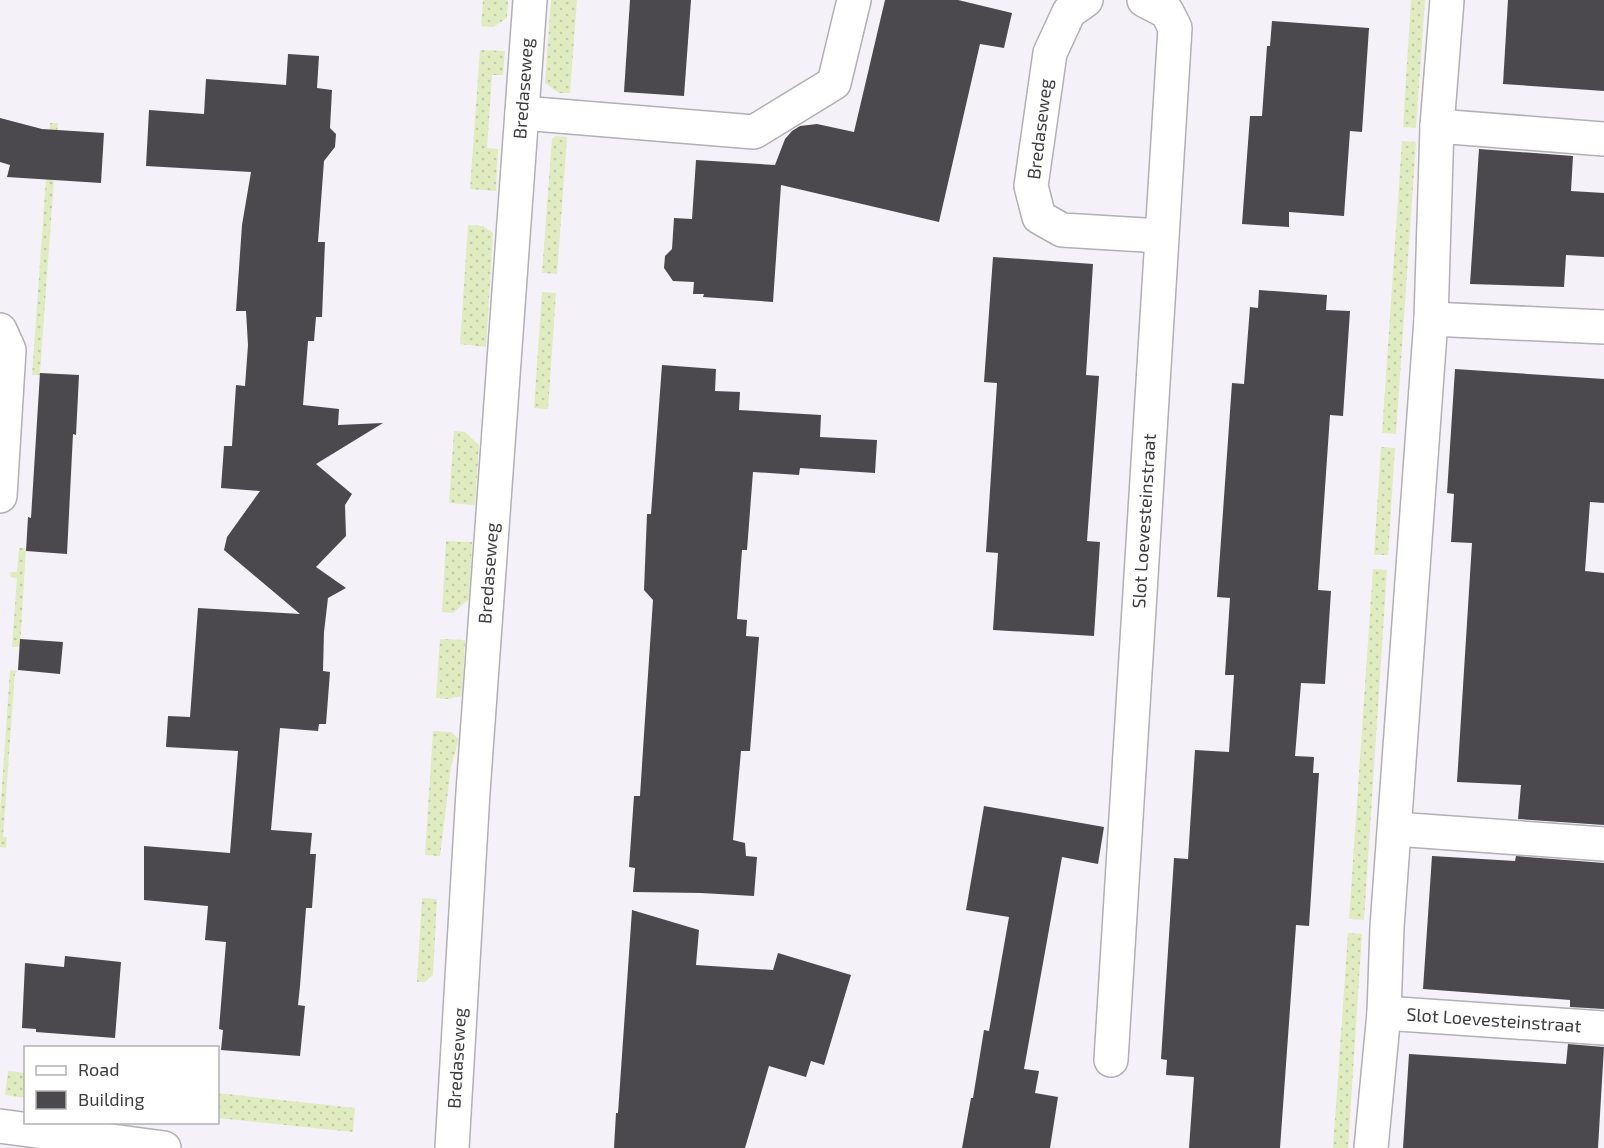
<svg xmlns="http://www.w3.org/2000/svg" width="1604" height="1148" viewBox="0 0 1604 1148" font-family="'Exo 2',sans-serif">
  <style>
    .grass { fill: url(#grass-dots) }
    .building { fill: #4b494e }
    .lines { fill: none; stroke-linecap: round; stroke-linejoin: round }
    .minor-casing { stroke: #b2afb5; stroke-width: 36 }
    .minor { stroke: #fff; stroke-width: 33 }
    .labels { text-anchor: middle; stroke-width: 6; stroke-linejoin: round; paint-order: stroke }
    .street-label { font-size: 18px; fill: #3c3b3e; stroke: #fff }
  </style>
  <defs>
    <pattern id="grass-dots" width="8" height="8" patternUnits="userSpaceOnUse" patternTransform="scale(1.5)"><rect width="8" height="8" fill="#e0ebc0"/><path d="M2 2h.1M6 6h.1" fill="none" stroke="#c1caa6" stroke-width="1.8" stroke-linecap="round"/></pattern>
  </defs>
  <rect width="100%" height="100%" fill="#f4f2f8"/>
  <!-- grass -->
  <g class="grass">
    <polygon points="483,0 508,0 507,18 493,27 481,26"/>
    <polygon points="551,0 577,0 570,93 559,93 545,83"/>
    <polygon points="1411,0 1425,0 1416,128 1403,127"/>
    <polygon points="480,50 505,51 503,75 492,75 487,148 498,149 496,191 470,189"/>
    <polygon points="50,123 58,123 40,373 40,375 32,375"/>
    <polygon points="556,136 567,137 557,274 542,273 552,139"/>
    <polygon points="1402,141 1416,142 1396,434 1382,433"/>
    <polygon points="468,225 483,226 493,233 486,347 460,344"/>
    <polygon points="542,292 556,293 548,409 534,408"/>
    <polygon points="454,431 465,432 479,445 475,505 449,503"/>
    <polygon points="1381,447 1395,448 1388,555 1374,555"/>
    <polygon points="446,541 472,542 469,599 453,613 442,612"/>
    <polygon points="19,548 26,548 20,647 12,647 17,578 10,577 11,572 17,572"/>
    <polygon points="1373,569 1387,570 1364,920 1349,919"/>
    <polygon points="440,639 465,640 462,696 447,699 436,698"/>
    <polygon points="10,670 18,671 15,673 3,837 7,837 6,848 0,847 0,815"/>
    <polygon points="433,731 451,732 459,739 451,767 440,856 425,855"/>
    <polygon points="422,898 437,899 433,975 425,982 417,982"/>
    <polygon points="1348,933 1362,934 1348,1148 1333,1148"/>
    <polygon points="8,1071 25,1073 25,1098 5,1095"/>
    <polygon points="218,1093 355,1108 353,1132 218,1118"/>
  </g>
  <!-- building -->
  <g class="building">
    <polygon points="630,0 691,0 684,96 624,92"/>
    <polygon points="885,0 958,0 1012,13 1004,48 980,44 939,222 781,185 773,302 703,297 704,294 693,294 694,282 673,281 664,268 665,256 672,249 674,218 692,219 696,160 775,165 785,139 792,131 800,126 817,124 854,132"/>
    <polygon points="1508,0 1604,0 1604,91 1503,84"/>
    <polygon points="1272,21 1369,28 1362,132 1350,131 1344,216 1289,212 1289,227 1242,224 1250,116 1262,116 1267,46 1270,46"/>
    <polygon points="288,54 319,56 317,88 332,90 330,128 336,134 335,147 324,161 318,242 325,242 322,317 316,317 314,341 308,341 303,405 339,409 338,425 383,423 316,464 352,494 345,505 346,536 316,567 346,588 328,598 324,632 323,671 330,672 326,724 319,724 318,731 280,728 271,830 312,833 310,854 316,854 312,908 306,908 300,986 298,1005 305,1006 300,1056 221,1050 223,1030 219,1029 226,942 205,940 208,906 144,900 144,846 230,853 238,751 166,747 168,716 190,717 198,608 300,614 224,550 227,537 260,491 221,488 224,446 232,446 236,385 245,386 248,345 246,311 236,311 242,225 251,172 146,166 149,110 204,114 206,79 286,85"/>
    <polygon points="0,118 42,129 104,133 101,183 7,177 10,165 0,162"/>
    <polygon points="1479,149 1573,156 1571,191 1604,193 1604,257 1566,255 1564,287 1470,284"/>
    <polygon points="993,257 1093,264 1086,375 1099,376 1087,541 1100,542 1094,636 993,630 998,553 986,552 997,383 984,382"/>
    <polygon points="1259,290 1327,295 1326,310 1350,311 1343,416 1330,415 1318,590 1331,591 1325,684 1301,683 1295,756 1314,757 1313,773 1319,773 1309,926 1296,925 1280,1148 1189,1148 1194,1077 1166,1075 1167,1060 1161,1059 1174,858 1188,859 1195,750 1229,752 1234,675 1225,675 1230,598 1217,597 1232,383 1244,384 1250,307 1258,308"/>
    <polygon points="662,365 716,369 715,391 740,392 739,410 821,415 820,437 877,440 875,473 800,468 799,475 753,472 747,550 742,550 737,619 747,620 746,636 759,637 750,751 741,751 733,840 745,843 746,856 757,857 754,896 701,893 633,892 635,868 629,867 634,796 640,796 645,719 653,600 644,590 647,514 651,514"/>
    <polygon points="1455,369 1604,379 1604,503 1590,502 1585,571 1604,573 1604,825 1518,819 1521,785 1457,782 1472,543 1451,542 1454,494 1447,493"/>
    <polygon points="40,373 79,375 76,435 73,434 67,554 26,551 28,517 31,518"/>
    <polygon points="20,639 63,642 60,674 18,670"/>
    <polygon points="984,806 1104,827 1098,864 1062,857 1024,1069 1039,1071 1035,1093 1058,1097 1050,1148 962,1148 971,1098 973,1098 984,1030 989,1031 1009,917 966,910"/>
    <polygon points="1432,856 1515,861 1516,856 1604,863 1604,1009 1570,1007 1570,1000 1423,989"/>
    <polygon points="632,910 699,930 696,965 773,970 778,953 851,975 824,1065 811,1061 806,1077 769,1066 745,1148 614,1148 616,1113 618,1113"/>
    <polygon points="65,956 121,962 115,1038 36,1032 36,1029 22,1028 25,963 64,967"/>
    <polygon points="1568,1044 1604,1047 1598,1148 1403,1148 1409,1054 1566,1064"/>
  </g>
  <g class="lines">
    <defs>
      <g id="minor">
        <polyline points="1086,0 1069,12 1050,53 1031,186 1039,217 1062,230 1161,236"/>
        <polyline points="522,113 754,132 834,83 854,0"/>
        <polyline points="1437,126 1604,139"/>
        <polyline points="1431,319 1604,327"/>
        <polyline points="0,330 9,350 0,496"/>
        <polyline points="1395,829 1604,844"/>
        <path id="s1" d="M1384,1013L1604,1028"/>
        <path id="s2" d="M1111,1060L1175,28L1167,12L1144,0"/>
        <polyline points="0,1126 164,1148"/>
        <path id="s3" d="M452,1148L473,792L530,0"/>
        <polyline points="1371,1148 1384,1013 1387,927 1431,319 1437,126 1447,0"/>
      </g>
    </defs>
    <!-- minor casing -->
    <use href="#minor" class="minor-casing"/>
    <!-- minor -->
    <use href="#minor" class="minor"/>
  </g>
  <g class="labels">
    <!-- street labels -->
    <g class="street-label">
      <text dy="6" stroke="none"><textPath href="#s3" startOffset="1062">Bredaseweg</textPath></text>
      <text transform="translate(1040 129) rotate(-83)" y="6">Bredaseweg</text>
      <text dy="6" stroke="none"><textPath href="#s2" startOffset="540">Slot Loevesteinstraat</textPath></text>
      <text dy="6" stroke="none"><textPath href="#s3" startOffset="576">Bredaseweg</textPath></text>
      <text dy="6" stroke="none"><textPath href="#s1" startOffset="110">Slot Loevesteinstraat</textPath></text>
      <text dy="6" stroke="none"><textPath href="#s3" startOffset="90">Bredaseweg</textPath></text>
    </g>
  </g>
  <!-- legend -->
  <rect x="24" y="1046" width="195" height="78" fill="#ffffff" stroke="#b1b1b2" stroke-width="1.5"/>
  <rect x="36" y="1066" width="30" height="9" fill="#ffffff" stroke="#b1b1b2" stroke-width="1.5"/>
  <text x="78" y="1076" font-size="18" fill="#3c3b3e">Road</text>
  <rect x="36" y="1091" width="30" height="18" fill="#4b494e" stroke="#b1b1b2" stroke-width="1.5"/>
  <text x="78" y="1106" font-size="18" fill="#3c3b3e">Building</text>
</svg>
